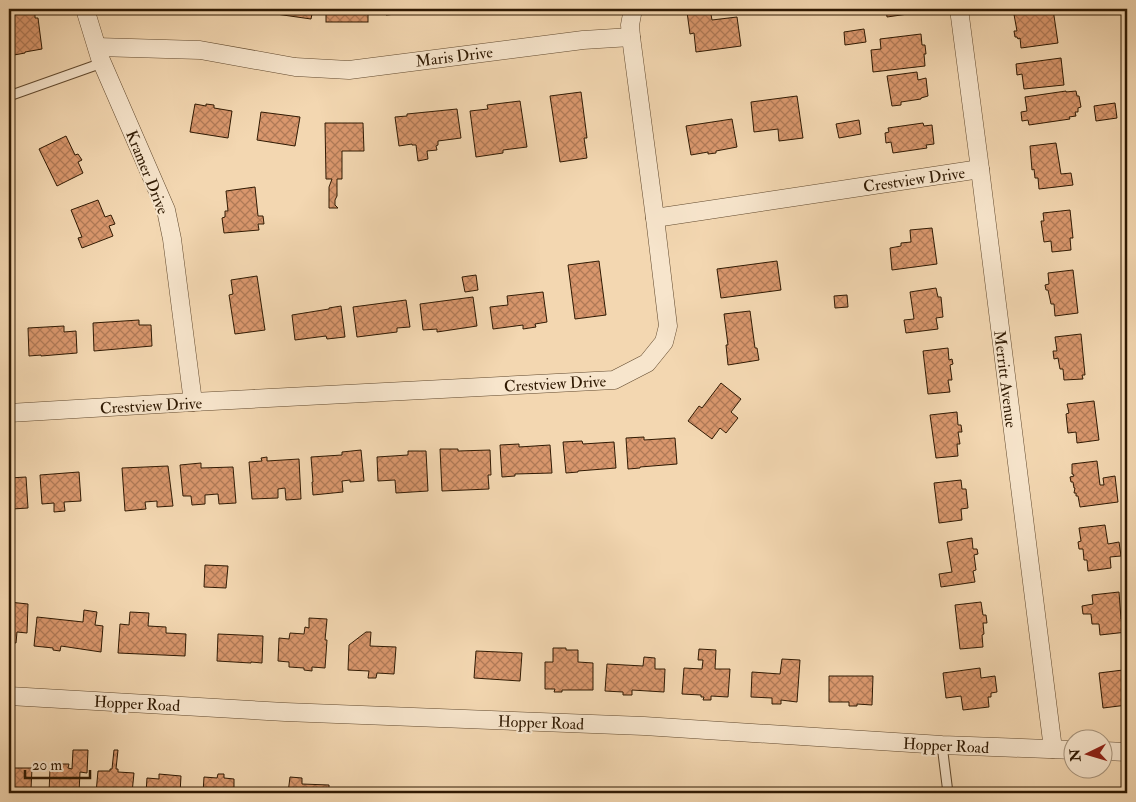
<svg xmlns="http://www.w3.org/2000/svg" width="1136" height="802" viewBox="0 0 1136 802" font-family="'IM FELL Double Pica',serif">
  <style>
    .building { fill: url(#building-cross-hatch); stroke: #301a03 }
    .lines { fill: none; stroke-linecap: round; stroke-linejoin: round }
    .lane-casing { stroke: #61492e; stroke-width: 11 }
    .street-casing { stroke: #61492e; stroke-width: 19 }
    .lane { stroke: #f7e5cc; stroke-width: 9 }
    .street { stroke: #f7e5cc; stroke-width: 18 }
    .labels { text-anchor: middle; stroke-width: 4; stroke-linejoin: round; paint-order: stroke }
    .street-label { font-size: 16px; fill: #301a03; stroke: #f7e5cc }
  </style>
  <defs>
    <pattern id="building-cross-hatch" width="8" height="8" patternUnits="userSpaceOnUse" patternTransform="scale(1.25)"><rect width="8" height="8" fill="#d9976d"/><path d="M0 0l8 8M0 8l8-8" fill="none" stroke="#b07a57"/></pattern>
  </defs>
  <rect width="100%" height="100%" fill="#f3d7b1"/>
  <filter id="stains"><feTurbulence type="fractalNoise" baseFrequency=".004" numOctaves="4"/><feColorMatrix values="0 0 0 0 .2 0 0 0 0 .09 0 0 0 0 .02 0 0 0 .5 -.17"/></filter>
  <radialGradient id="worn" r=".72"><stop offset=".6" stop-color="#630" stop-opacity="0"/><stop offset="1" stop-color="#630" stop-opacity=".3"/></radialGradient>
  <!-- building -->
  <g class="building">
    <polygon points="9,9 35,9 35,18 38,18 42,49 25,52 25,53 14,55 14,54 11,54 12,58 9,58"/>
    <polygon points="269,9 313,9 311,19 269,13"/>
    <rect x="326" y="9" width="42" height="13"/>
    <polygon points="385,9 438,9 439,12 417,14 417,12 386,15"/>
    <polygon points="710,9 712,20 737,17 741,46 696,52 694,33 690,34 687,12"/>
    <polygon points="886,9 914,9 915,13 887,17"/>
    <polygon points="1013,9 1053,9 1058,43 1021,48 1020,38 1018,39 1017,37 1015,37 1014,31 1017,31"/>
    <polygon points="864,29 866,42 845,45 844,32"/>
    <polygon points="921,34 922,45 925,45 926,54 924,54 925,66 873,72 871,50 881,49 880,39"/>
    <polygon points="1061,58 1064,85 1024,89 1022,74 1017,75 1016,64"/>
    <polygon points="917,72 918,80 926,78 928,96 921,98 921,99 901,102 901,105 892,106 887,76"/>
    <polygon points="1066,91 1066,92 1076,91 1077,96 1079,96 1081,107 1078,108 1078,112 1075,112 1076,116 1069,117 1070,119 1029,125 1028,120 1022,121 1021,112 1027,111 1025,97"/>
    <polygon points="581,92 587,138 584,138 587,158 560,162 550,96"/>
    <polygon points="797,96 803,138 779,141 778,129 754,132 751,102"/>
    <polygon points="520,101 527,147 503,150 503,153 476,157 470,111 488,109 487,105"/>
    <polygon points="1115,103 1117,118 1096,121 1094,106"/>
    <polygon points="195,104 206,106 206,104 214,105 214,108 232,111 228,138 190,132"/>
    <polygon points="457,109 461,138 438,141 438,145 436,146 437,150 427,151 428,159 418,161 416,145 412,145 412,144 399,146 395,117 407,116 407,114"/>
    <polygon points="261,112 300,117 295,146 257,140"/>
    <polygon points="732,119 737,147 716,151 716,153 708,154 708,152 691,155 686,126"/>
    <polygon points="859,120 861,134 839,138 836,124"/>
    <polygon points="325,123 363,123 364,151 342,151 342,179 337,179 337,196 335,200 335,205 338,208 329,208 329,187 332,179 326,179"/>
    <polygon points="923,123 924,126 932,125 934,144 926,145 927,148 893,153 891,142 886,143 885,133 889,132 888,128"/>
    <polygon points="66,136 75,155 78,154 82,160 78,162 83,173 57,186 39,149"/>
    <polygon points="1056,143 1061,174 1071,173 1073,185 1039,189 1038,178 1035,178 1034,169 1032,170 1030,146"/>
    <polygon points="255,187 258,216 263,216 264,224 258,224 259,230 224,233 222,218 225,217 225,211 228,211 226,191"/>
    <polygon points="98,200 105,217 111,215 115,224 109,226 113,236 82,248 78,238 82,237 71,210"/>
    <polygon points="1070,210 1073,238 1070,238 1071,250 1052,252 1051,241 1044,242 1041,221 1044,221 1043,213"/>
    <polygon points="932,228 937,264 892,270 890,248 901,246 901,243 911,242 910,230"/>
    <polygon points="599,261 606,315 575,319 568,265"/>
    <polygon points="777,261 781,290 721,298 717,269"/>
    <polygon points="1073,270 1078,313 1055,316 1054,304 1051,304 1048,290 1046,290 1045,285 1049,284 1048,273"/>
    <polygon points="476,275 478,290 465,292 462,277"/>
    <polygon points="257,276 265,330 235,334 229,295 233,294 231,280"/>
    <polygon points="936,288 938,297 941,297 943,317 936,318 938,329 906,333 904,320 914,319 910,292"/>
    <polygon points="543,292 547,322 535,324 536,327 523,329 523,325 493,329 490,307 508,305 507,296"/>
    <polygon points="847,295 848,307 835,308 834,296"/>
    <polygon points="473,297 477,326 437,332 437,329 423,330 420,304"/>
    <polygon points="406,300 410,327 397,328 397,332 357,337 353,307"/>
    <polygon points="341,306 345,337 327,339 326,336 295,340 292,315 329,309 329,308"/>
    <polygon points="750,311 755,348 757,348 759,360 728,365 726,345 728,345 724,314"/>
    <polygon points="139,320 139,325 151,325 152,346 94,351 93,323"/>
    <polygon points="64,326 64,332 76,331 77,353 41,356 41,355 29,356 28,328"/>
    <polygon points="1081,334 1085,375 1082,375 1083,379 1064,380 1063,369 1060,369 1058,358 1054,359 1053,351 1057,351 1055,337"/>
    <polygon points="948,348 949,360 952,359 953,364 950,365 952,380 948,380 950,392 928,394 923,351"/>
    <polygon points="721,383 741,399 731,412 738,418 726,433 720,428 712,439 688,421 699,406 702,408"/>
    <polygon points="1094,401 1099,440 1077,443 1076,432 1068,433 1066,414 1069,413 1067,404"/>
    <polygon points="957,412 958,425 961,425 962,432 958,432 960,444 957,444 958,456 936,458 930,415"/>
    <polygon points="644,437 644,440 675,438 677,464 640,467 640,468 628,469 626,438"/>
    <polygon points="582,441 583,444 614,442 616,468 578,471 578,472 566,473 563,442"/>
    <polygon points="519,444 519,447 550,445 552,473 515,474 515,476 502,477 500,445"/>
    <polygon points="440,449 458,449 458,451 490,450 491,475 488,475 489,489 442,491"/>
    <polygon points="361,450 364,481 350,482 350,480 342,481 343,492 313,495 312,482 313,482 311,457 342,455 342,452"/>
    <polygon points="408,451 426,451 428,491 396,493 395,480 378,481 377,457 408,455"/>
    <polygon points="267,457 267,461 299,459 301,499 286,500 285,488 278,489 278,498 252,499 249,462 262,461 261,458"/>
    <polygon points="1097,461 1100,485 1104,485 1103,478 1115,476 1118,502 1080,507 1078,496 1076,496 1076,493 1074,493 1075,488 1074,488 1073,482 1071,482 1070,477 1074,476 1073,474 1072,474 1072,464"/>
    <polygon points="201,463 201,468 233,467 236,503 219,504 218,494 205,495 205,504 192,505 191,496 183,496 180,465"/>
    <polygon points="168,466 173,506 157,507 157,501 145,502 146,509 125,511 122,468"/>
    <polygon points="79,472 81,501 64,502 65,511 54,512 54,503 42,504 40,475"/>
    <polygon points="26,477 28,508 12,509 12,520 9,520 9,478"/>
    <polygon points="961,480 962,489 966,489 968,508 961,509 962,520 939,523 934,483"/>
    <polygon points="1105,525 1108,544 1119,542 1121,556 1110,557 1111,568 1088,571 1087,560 1084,560 1083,549 1079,549 1078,542 1081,541 1079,528"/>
    <polygon points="972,538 973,549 977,549 978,554 974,555 976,570 973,571 975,582 941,587 939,574 952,572 947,542"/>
    <polygon points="205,565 228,566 226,588 204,587"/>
    <polygon points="1119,592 1121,619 1127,618 1127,632 1100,635 1099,624 1092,624 1091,614 1083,614 1082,606 1093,604 1092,595"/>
    <polygon points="9,602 28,604 27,633 17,632 16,643 9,642"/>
    <polygon points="981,602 983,615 986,615 987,623 983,623 984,634 982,635 983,647 960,649 955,605"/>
    <polygon points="84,610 97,612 95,625 103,626 101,652 61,646 60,651 53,650 53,648 34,646 37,617 83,622"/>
    <polygon points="130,612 149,613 148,626 166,627 166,633 186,634 185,656 118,653 120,624 129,625"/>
    <polygon points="309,618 327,619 325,640 327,640 325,668 312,667 312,671 304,670 304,668 289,667 289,662 278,661 279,638 289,639 290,633 304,634 305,627 309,628"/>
    <polygon points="366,632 371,632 370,646 396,647 394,674 377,673 376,678 368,678 369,671 348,670 349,645"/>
    <polygon points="218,634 263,636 262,663 251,662 251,663 217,661"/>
    <polygon points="553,648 566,648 566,650 578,650 578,662 593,663 593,690 562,690 562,692 554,692 555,689 545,689 545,662 553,662"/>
    <polygon points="699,649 716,650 715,669 730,669 728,697 711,696 711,700 703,700 704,697 701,697 701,695 682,694 684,668 702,669 703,660 698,660"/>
    <polygon points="476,651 522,653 520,681 474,678"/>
    <polygon points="644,657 655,658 655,669 665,669 664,692 632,690 632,695 623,695 623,692 605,691 607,664 643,666"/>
    <polygon points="782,659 800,660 797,702 781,700 781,704 772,704 772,698 751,697 752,672 780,674"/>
    <polygon points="980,668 981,678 995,676 997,692 991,693 991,697 988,697 989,707 963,710 961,696 946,698 943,673"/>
    <polygon points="1123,670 1127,705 1103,708 1099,673"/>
    <polygon points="829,676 873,676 872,705 857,704 857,706 849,706 849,702 829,702"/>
    <polygon points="73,750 88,750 87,773 80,772 79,793 49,793 50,768 59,768 60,764 69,764 68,768 72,769"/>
    <polygon points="114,750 118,750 116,769 118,769 118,772 134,773 132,793 96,793 98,771 110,771 110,769 112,769"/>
    <polygon points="9,768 32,768 31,789 19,788 19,792 9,791"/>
    <polygon points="159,774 181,776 180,793 146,793 147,778 159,779"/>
    <polygon points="218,774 224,774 224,778 234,779 234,788 245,788 245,793 203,793 204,777 217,778"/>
    <polygon points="290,777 302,778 302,784 329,785 329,793 288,793"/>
    <polygon points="627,788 639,789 638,793 616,793 616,792 627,793"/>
  </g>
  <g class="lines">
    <defs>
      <g id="lane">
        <polyline points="9,96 102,63"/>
        <polyline points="942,745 948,793"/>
      </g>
      <g id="street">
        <polyline points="85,9 100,58 166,210 172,239 193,402"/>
        <polyline points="959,9 980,169 1053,749"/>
        <polyline points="97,47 200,50 295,67 349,70 583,40 631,37"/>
        <polyline points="655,218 980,169"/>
        <polyline points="9,413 193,402 614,380 647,363 664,342 668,326 655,218 631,37 630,25 633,9"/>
        <polyline points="9,696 285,712 644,726 942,745 1074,750"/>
        <polyline points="1104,751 1127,752"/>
      </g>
    </defs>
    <!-- lane casing -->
    <use href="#lane" class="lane-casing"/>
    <!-- street casing -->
    <use href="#street" class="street-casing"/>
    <!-- lane -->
    <use href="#lane" class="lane"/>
    <!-- street -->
    <use href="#street" class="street"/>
  </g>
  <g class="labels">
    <!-- street labels -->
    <g class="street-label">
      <text transform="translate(454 56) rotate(-7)" y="6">Maris Drive</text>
      <text transform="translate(148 172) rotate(68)" y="6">Kramer Drive</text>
      <text transform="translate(914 179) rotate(-8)" y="6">Crestview Drive</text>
      <text transform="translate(1006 379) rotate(83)" y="6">Merritt Avenue</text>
      <text transform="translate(555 383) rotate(-3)" y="6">Crestview Drive</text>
      <text transform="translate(151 405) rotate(-3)" y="6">Crestview Drive</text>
      <text transform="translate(137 703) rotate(3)" y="6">Hopper Road</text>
      <text transform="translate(541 722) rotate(2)" y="6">Hopper Road</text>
      <text transform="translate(946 745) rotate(3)" y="6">Hopper Road</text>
    </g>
  </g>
  <!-- margin -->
  <rect width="1136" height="802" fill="none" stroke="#f3d7b1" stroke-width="30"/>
  <rect x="10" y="10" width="1116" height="782" fill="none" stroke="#301a03" stroke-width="2.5"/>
  <rect x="15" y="15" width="1106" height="772" fill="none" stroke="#301a03"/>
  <!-- north arrow -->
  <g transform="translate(1088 754) rotate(265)"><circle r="24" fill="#f7e5cc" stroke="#a7947c"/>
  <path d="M0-4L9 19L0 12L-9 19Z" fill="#8f2418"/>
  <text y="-8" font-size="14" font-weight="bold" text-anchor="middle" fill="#301a03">N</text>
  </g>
  <!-- scale -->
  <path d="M25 770v8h65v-8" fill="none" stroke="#301a03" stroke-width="2.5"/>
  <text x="32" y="770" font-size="15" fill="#301a03" stroke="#f7e5cc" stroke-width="4" paint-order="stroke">20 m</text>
  <rect width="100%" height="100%" filter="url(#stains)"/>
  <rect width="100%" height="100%" fill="url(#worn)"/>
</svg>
